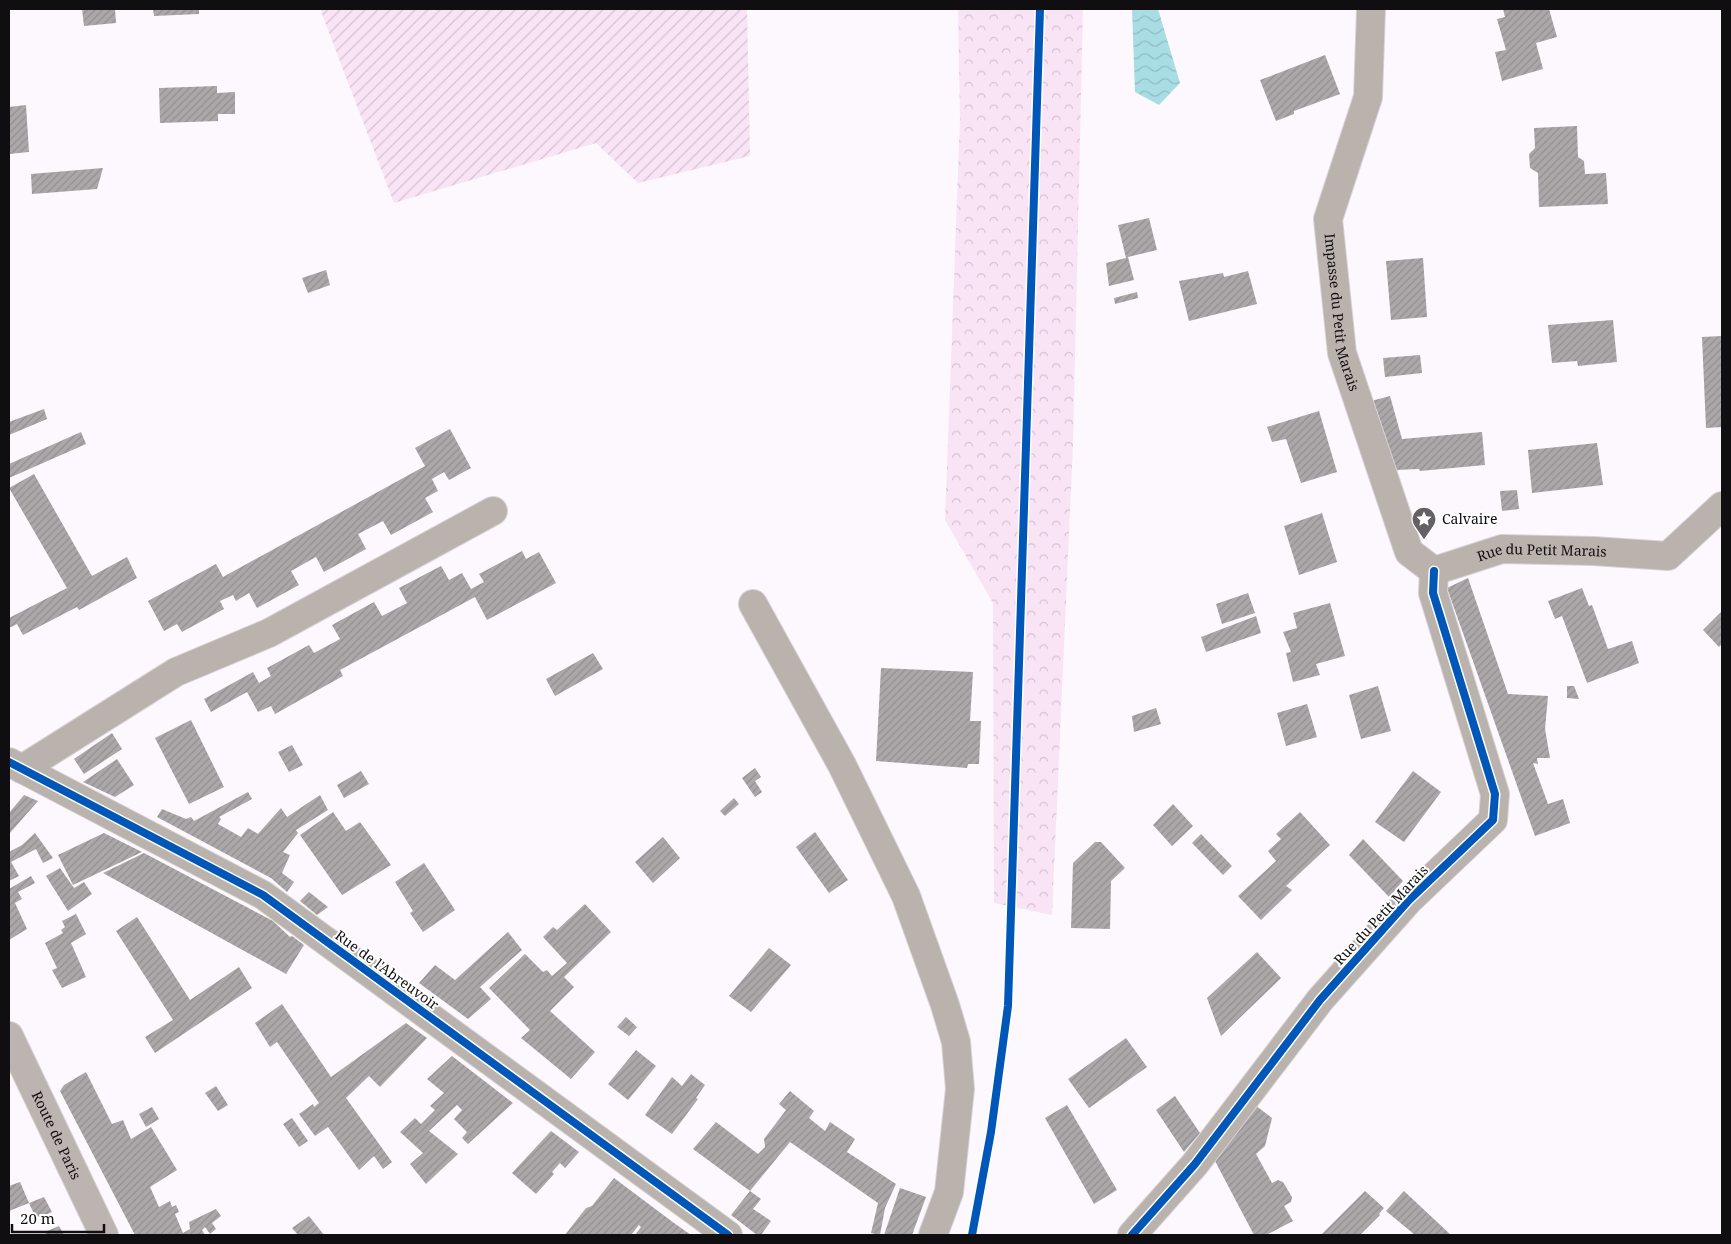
<svg xmlns="http://www.w3.org/2000/svg" width="1731" height="1244" viewBox="0 0 1731 1244" font-family="'Noto Serif',serif">
  <style>
    .forest { fill: url(#forest-crowns) }
    .garden { fill: url(#garden-furrows) }
    .water { fill: url(#water-waves) }
    .building { fill: url(#building-hatch) }
    .lines { fill: none; stroke-linecap: round; stroke-linejoin: round }
    .minor-casing { stroke: #d6d3d6; stroke-width: 30 }
    .major-casing { stroke: #d6d3d6; stroke-width: 30 }
    .minor { stroke: #b9b2ad; stroke-width: 28 }
    .major { stroke: #bcb4b1; stroke-width: 28 }
    .cycleway-casing { stroke: #fff; stroke-width: 11 }
    .cycleway { stroke: #0057b8; stroke-width: 8 }
    .labels { text-anchor: middle; stroke-width: 4; stroke-linejoin: round; paint-order: stroke }
    .street-label { font-size: 14px; fill: #110e11; stroke: #fff }
    .poi-label { font-size: 14px; fill: #110e11; stroke: #fff; text-anchor: start }
  </style>
  <defs>
    <pattern id="forest-crowns" width="20" height="18" patternUnits="userSpaceOnUse" patternTransform="scale(1.25)"><rect width="20" height="18" fill="#f9e4f6"/><path d="M2 6a3 3 0 1 1 6 0M12 15a3 3 0 1 1 6 0" fill="none" stroke="#d4c2d2"/></pattern>
    <pattern id="garden-furrows" width="10" height="10" patternUnits="userSpaceOnUse" patternTransform="scale(1.25)"><rect width="10" height="10" fill="#f9e4f6"/><path d="M-1 1l2-2M0 10L10 0M9 11l2-2" fill="none" stroke="#d4c2d2"/></pattern>
    <pattern id="water-waves" width="16" height="10" patternUnits="userSpaceOnUse" patternTransform="scale(1.25)"><rect width="16" height="10" fill="#a8dde4"/><path d="M0 5q4-4 8 0t8 0" fill="none" stroke="#90bcc3"/></pattern>
    <pattern id="building-hatch" width="6" height="6" patternUnits="userSpaceOnUse" patternTransform="scale(1.25)"><rect width="6" height="6" fill="#aca8a9"/><path d="M-1 1l2-2M0 6l6-6M5 7l2-2" fill="none" stroke="#938f90"/></pattern>
  </defs>
  <rect width="100%" height="100%" fill="#fdf8fd"/>
  <!-- forest -->
  <polygon class="forest" points="958,9 1083,9 1073,445 1052,915 994,903 993,603 945,520 960,120"/>
  <!-- garden -->
  <polygon class="garden" points="320,9 747,9 750,156 638,183 596,143 394,203"/>
  <!-- water -->
  <polygon class="water" points="1132,9 1158,9 1180,83 1159,105 1135,92"/>
  <!-- building -->
  <g class="building">
    <polygon points="82,9 115,9 116,23 84,26"/>
    <polygon points="153,9 199,9 199,14 154,16"/>
    <polygon points="1503,9 1549,9 1557,37 1536,43 1543,69 1502,81 1495,52 1506,50 1497,19 1505,17"/>
    <polygon points="1325,55 1340,94 1294,111 1294,114 1276,121 1260,80"/>
    <polygon points="217,86 217,93 235,92 235,114 218,114 218,121 160,123 159,88"/>
    <polygon points="26,105 29,152 9,154 9,107"/>
    <polygon points="1577,126 1578,157 1584,161 1585,174 1606,173 1608,204 1539,207 1538,173 1530,168 1529,154 1535,148 1534,128"/>
    <polygon points="103,168 97,189 32,194 31,174"/>
    <polygon points="1149,218 1157,250 1128,257 1134,280 1109,286 1106,263 1126,258 1118,225"/>
    <polygon points="1423,258 1427,317 1391,320 1386,261"/>
    <polygon points="326,270 330,285 308,293 302,278"/>
    <polygon points="1248,271 1257,304 1189,321 1179,281 1223,273 1224,277"/>
    <polygon points="1137,292 1138,298 1115,304 1114,298"/>
    <polygon points="1613,320 1617,362 1578,366 1577,361 1552,363 1548,325"/>
    <polygon points="1722,336 1722,427 1706,428 1702,337"/>
    <polygon points="1420,355 1422,373 1385,377 1383,358"/>
    <polygon points="1390,396 1402,439 1482,432 1485,465 1420,471 1419,469 1395,470 1371,401"/>
    <polygon points="44,409 47,419 9,435 9,422"/>
    <polygon points="1319,411 1337,472 1301,483 1286,439 1272,442 1267,427"/>
    <polygon points="450,429 471,468 449,480 444,472 432,479 438,491 425,498 433,512 391,535 383,521 358,534 366,549 324,572 316,557 291,571 299,585 257,608 249,593 236,601 233,595 220,601 224,609 182,632 177,624 164,631 148,601 216,564 223,577 425,466 415,448"/>
    <polygon points="81,432 86,444 9,478 9,464"/>
    <polygon points="1597,443 1603,485 1532,493 1528,450"/>
    <polygon points="34,474 92,576 127,557 137,578 79,610 77,607 23,635 17,624 9,628 9,618 67,588 9,488"/>
    <polygon points="1517,490 1519,509 1502,511 1500,491"/>
    <polygon points="1322,513 1337,562 1299,575 1284,526"/>
    <polygon points="522,551 526,559 539,552 556,583 487,620 475,597 340,670 343,676 275,714 271,706 258,712 247,692 211,712 204,699 253,672 259,683 271,676 267,668 309,645 314,653 340,639 332,625 374,602 382,616 407,603 399,588 441,566 449,580 462,573 471,589 484,582 479,574"/>
    <polygon points="1468,578 1508,694 1548,696 1545,729 1550,758 1537,758 1538,764 1533,763 1548,804 1563,799 1570,823 1535,836 1447,588"/>
    <polygon points="1582,588 1589,606 1592,605 1608,649 1632,641 1639,663 1587,683 1562,616 1555,619 1548,601"/>
    <polygon points="1248,593 1255,613 1222,624 1216,604"/>
    <polygon points="1330,603 1345,656 1316,664 1320,675 1293,682 1286,653 1291,652 1283,632 1297,628 1293,613"/>
    <polygon points="1722,611 1722,644 1719,647 1703,630"/>
    <polygon points="1256,616 1261,633 1206,652 1201,637"/>
    <polygon points="593,653 603,669 555,696 546,679"/>
    <polygon points="881,668 973,672 970,721 981,721 979,764 968,764 967,768 876,761"/>
    <polygon points="1378,686 1391,731 1361,739 1349,695"/>
    <polygon points="1567,686 1574,686 1579,699 1567,698"/>
    <polygon points="1307,704 1317,737 1286,746 1277,713"/>
    <polygon points="1156,708 1161,724 1134,732 1132,716"/>
    <polygon points="191,720 224,787 189,804 155,738"/>
    <polygon points="112,733 122,749 84,774 74,759"/>
    <polygon points="292,745 303,765 289,772 278,752"/>
    <polygon points="117,759 134,785 115,797 83,782"/>
    <polygon points="755,768 761,777 755,781 762,792 755,797 742,778"/>
    <polygon points="361,771 369,784 344,798 337,785"/>
    <polygon points="1413,771 1441,792 1404,842 1375,822"/>
    <polygon points="248,792 252,799 219,817 221,819 218,824 241,837 248,828 258,834 281,808 287,817 320,795 328,810 296,830 298,833 283,852 290,855 282,873 294,882 287,892 271,878 157,817 162,809 186,819 191,817 194,821"/>
    <polygon points="24,795 38,801 9,834 9,813"/>
    <polygon points="734,798 739,804 725,816 720,811"/>
    <polygon points="1173,804 1193,826 1172,846 1153,825"/>
    <polygon points="333,812 346,831 360,822 391,865 342,895 300,835"/>
    <polygon points="1300,812 1330,845 1286,886 1292,890 1261,920 1238,896 1276,861 1268,851 1281,839 1276,834"/>
    <polygon points="815,832 848,880 829,893 796,847"/>
    <polygon points="35,833 53,858 43,863 36,849 11,862 19,876 9,881 9,852 22,845"/>
    <polygon points="104,833 142,852 73,885 58,855"/>
    <polygon points="1201,834 1232,866 1223,875 1192,843"/>
    <polygon points="663,837 680,858 653,883 635,862"/>
    <polygon points="1363,839 1403,881 1389,897 1349,855"/>
    <polygon points="1095,842 1101,842 1125,868 1111,881 1110,929 1071,928 1073,863"/>
    <polygon points="144,853 273,921 290,937 292,936 304,945 286,974 103,873"/>
    <polygon points="424,863 455,910 423,932 410,913 413,911 395,882"/>
    <polygon points="60,868 74,888 84,882 92,894 68,911 46,876"/>
    <polygon points="31,876 35,883 18,892 22,899 15,903 27,929 9,940 9,889"/>
    <polygon points="309,892 328,907 317,915 300,901"/>
    <polygon points="585,904 611,932 564,977 574,987 550,1011 595,1052 571,1079 521,1038 530,1030 489,988 525,954 543,972 547,970 552,976 567,963 543,937 553,927 557,930"/>
    <polygon points="76,914 86,934 71,943 86,977 62,988 52,970 57,968 45,943 63,933 61,930 65,927 62,921"/>
    <polygon points="137,917 190,1000 239,967 252,988 155,1053 145,1037 173,1020 116,931"/>
    <polygon points="508,932 522,950 480,987 491,999 468,1019 419,983 435,965 455,980"/>
    <polygon points="769,948 791,965 751,1012 729,996"/>
    <polygon points="1257,952 1281,978 1221,1036 1207,998"/>
    <polygon points="282,1004 331,1077 406,1023 427,1038 380,1087 369,1076 346,1098 392,1162 383,1169 374,1156 359,1170 328,1127 315,1136 299,1114 313,1104 314,1107 319,1103 277,1042 270,1047 255,1023"/>
    <polygon points="626,1017 637,1027 629,1036 617,1027"/>
    <polygon points="1126,1038 1147,1067 1089,1108 1068,1079"/>
    <polygon points="636,1050 656,1066 628,1100 608,1084"/>
    <polygon points="452,1056 513,1103 468,1144 462,1138 467,1132 454,1119 462,1110 457,1105 429,1131 458,1154 426,1184 410,1164 423,1153 400,1132 415,1118 421,1124 435,1110 430,1106 444,1093 427,1079"/>
    <polygon points="86,1072 112,1124 123,1120 131,1139 151,1127 177,1170 150,1187 159,1207 170,1201 172,1207 176,1205 179,1212 175,1214 183,1233 190,1229 189,1222 216,1209 221,1216 212,1223 216,1229 210,1234 205,1227 202,1230 205,1235 135,1235 60,1091 64,1085"/>
    <polygon points="691,1074 705,1085 696,1098 698,1099 672,1134 645,1115 672,1077 682,1086"/>
    <polygon points="216,1086 228,1105 218,1111 205,1093"/>
    <polygon points="790,1091 814,1111 809,1118 825,1131 830,1122 855,1139 847,1152 896,1184 885,1208 880,1235 871,1233 878,1203 790,1142 750,1191 761,1199 753,1209 771,1221 761,1235 757,1235 731,1215 750,1191 693,1149 716,1122 758,1154 765,1147 764,1139 786,1110 779,1104"/>
    <polygon points="1175,1096 1200,1133 1184,1152 1156,1110"/>
    <polygon points="1067,1105 1117,1190 1094,1204 1045,1118"/>
    <polygon points="1255,1105 1272,1118 1265,1146 1256,1154 1272,1183 1278,1180 1283,1182 1292,1197 1291,1202 1284,1206 1293,1221 1266,1235 1254,1235 1215,1161"/>
    <polygon points="152,1107 159,1119 146,1127 139,1114"/>
    <polygon points="292,1118 308,1141 299,1147 283,1124"/>
    <polygon points="551,1131 579,1152 565,1168 560,1163 552,1172 554,1174 536,1194 512,1173"/>
    <polygon points="614,1178 674,1223 691,1235 635,1235 641,1227 639,1225 631,1235 565,1235 586,1208 592,1206"/>
    <polygon points="20,1182 29,1203 9,1211 9,1186"/>
    <polygon points="900,1188 926,1197 912,1235 884,1235"/>
    <polygon points="1365,1191 1384,1208 1379,1214 1380,1215 1360,1235 1321,1235"/>
    <polygon points="1404,1191 1451,1235 1415,1235 1386,1211"/>
    <polygon points="44,1197 52,1212 41,1217 35,1216 29,1203"/>
    <polygon points="309,1216 324,1235 298,1235 292,1228"/>
    <polygon points="59,1226 64,1235 45,1235 47,1231"/>
  </g>
  <g class="lines">
    <defs>
      <g id="minor">
        <path id="s1" d="M1371,9L1368,97L1328,219L1342,353L1409,552L1434,571"/>
        <path id="s2" d="M1434,571L1502,549L1593,551L1668,556L1722,506"/>
        <polyline points="753,604 842,765 906,896 945,1005 956,1042 960,1089 949,1192 933,1235"/>
        <polyline points="9,762 263,895 728,1235"/>
        <polyline points="22,769 176,672 269,633 493,511"/>
        <polyline points="1132,1235 1195,1164 1320,1000 1409,900 1493,820 1495,794 1433,593 1434,571"/>
      </g>
      <g id="major">
        <path id="s3" d="M9,1036L104,1235"/>
      </g>
    </defs>
    <!-- minor casing -->
    <use href="#minor" class="minor-casing"/>
    <!-- major casing -->
    <use href="#major" class="major-casing"/>
    <!-- minor -->
    <use href="#minor" class="minor"/>
    <!-- major -->
    <use href="#major" class="major"/>
    <defs>
      <g id="cycleway">
        <polyline points="9,762 263,895 728,1235"/>
        <polyline points="972,1235 991,1132 1008,1006 1040,9"/>
        <polyline points="1132,1235 1195,1164 1320,1000 1409,900 1493,820 1495,794 1433,593 1434,571"/>
      </g>
    </defs>
    <!-- cycleway casing -->
    <use href="#cycleway" class="cycleway-casing"/>
    <!-- cycleway -->
    <use href="#cycleway" class="cycleway"/>
  </g>
  <!-- icons -->
  <defs>
    <symbol id="sight-pin" viewBox="-11 -11 22 30"><path d="M0 17L-7.5 6A9.5 9.5 0 1 1 7.5 6Z" fill="#646064" stroke="#fff"/><path d="M0-6L1.8-2.2L6-1.7L2.9 1.2L3.7 5.4L0 3.3L-3.7 5.4L-2.9 1.2L-6-1.7L-1.8-2.2Z" fill="#fff"/></symbol>
  </defs>
  <g fill-rule="evenodd">
    <use href="#sight-pin" x="1410" y="505" width="28" height="38"/>
  </g>
  <g class="labels">
    <!-- street labels -->
    <g class="street-label">
      <text dy="5" stroke="none"><textPath href="#s1" startOffset="311">Impasse du Petit Marais</textPath></text>
      <text dy="5" stroke="none"><textPath href="#s2" startOffset="111">Rue du Petit Marais</textPath></text>
      <text transform="translate(1381 915) rotate(-47)" y="5">Rue du Petit Marais</text>
      <text transform="translate(387 970) rotate(36)" y="5">Rue de l'Abreuvoir</text>
      <text dy="5" stroke="none"><textPath href="#s3" startOffset="110">Route de Paris</textPath></text>
    </g>
    <!-- poi labels -->
    <g class="poi-label">
      <text x="1442" y="524">Calvaire</text>
    </g>
  </g>
  <!-- border -->
  <rect width="1731" height="1244" fill="none" stroke="#110e11" stroke-width="20"/>
  <!-- scale -->
  <path d="M12 1224v8h92v-8" fill="none" stroke="#110e11" stroke-width="2.5"/>
  <text x="20" y="1224" font-size="15" fill="#110e11" stroke="#ffffff" stroke-width="4" paint-order="stroke">20 m</text>
</svg>
